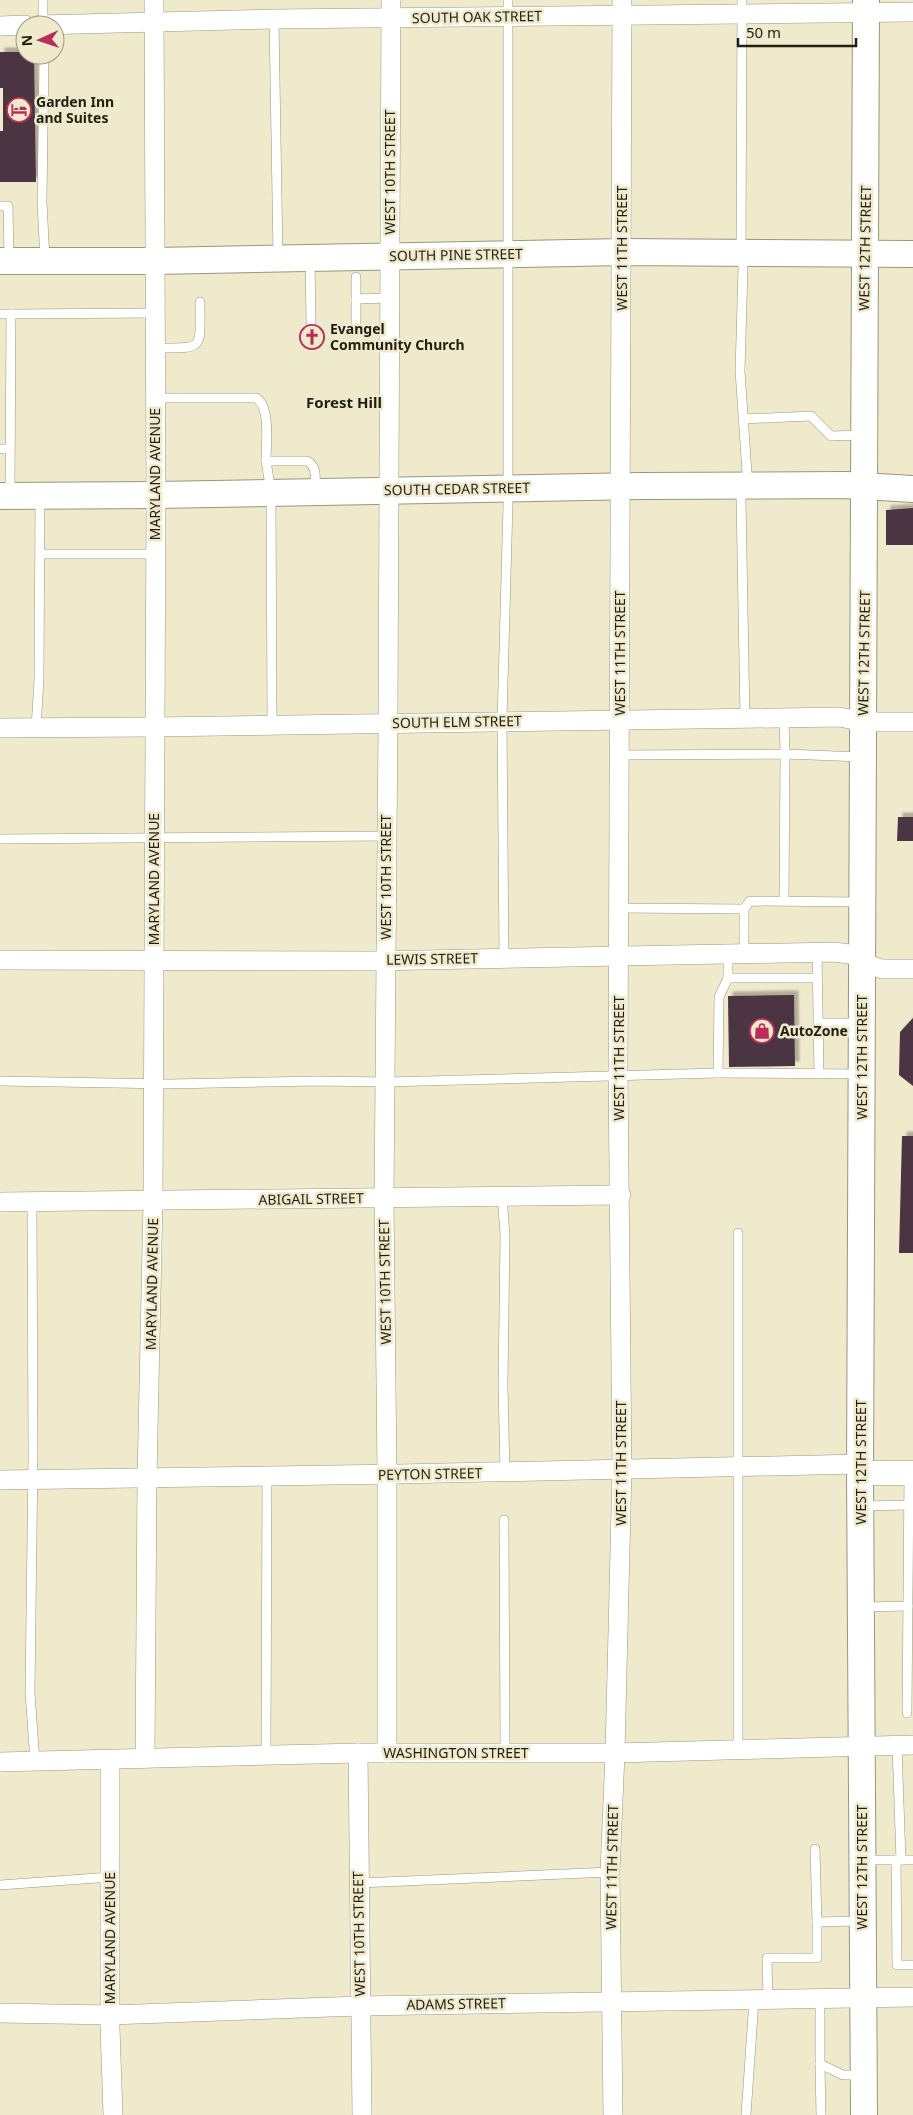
<svg xmlns="http://www.w3.org/2000/svg" width="913" height="2115" viewBox="0 0 913 2115" font-family="'Noto Sans',sans-serif">
  <style>
    .building { fill: #4b3543; filter: url(#shadow) }
    .lines { fill: none; stroke-linecap: round; stroke-linejoin: round }
    .service-casing { stroke: #9b957a; stroke-width: 10 }
    .minor-casing { stroke: #9b957a; stroke-width: 20 }
    .tertiary-casing { stroke: #9b957a; stroke-width: 25 }
    .secondary-casing { stroke: #9b957a; stroke-width: 28 }
    .service { stroke: #fff; stroke-width: 9 }
    .minor { stroke: #fff; stroke-width: 19 }
    .tertiary { stroke: #fff; stroke-width: 24 }
    .secondary { stroke: #fff; stroke-width: 26 }
    .labels { text-anchor: middle; stroke-width: 5; stroke-linejoin: round; paint-order: stroke }
    .street-label { font-size: 14px; fill: #211e14; stroke: #f0eacd }
    .poi-label { font-size: 14px; font-weight: bold; fill: #211e14; stroke: #f0eacd; text-anchor: start }
    .neighbourhood-label { font-size: 15px; font-weight: bold; fill: #211e14; stroke: #f0eacd }
  </style>
  <defs>
    <filter id="shadow"><feDropShadow dx="4.5" dy="-4.5" stdDeviation="1" flood-color="#0004"/></filter>
  </defs>
  <rect width="100%" height="100%" fill="#f0eacd"/>
  <!-- building -->
  <g class="building">
    <polygon points="0,52 25,52 25,55 34,55 36,182 0,182 0,131 3,131 3,88 0,88"/>
    <polygon points="913,508 913,545 886,545 886,510"/>
    <polygon points="898,817 913,817 913,841 897,841"/>
    <polygon points="794,995 795,1066 729,1067 728,996"/>
    <polygon points="913,1018 913,1086 899,1075 900,1032"/>
    <polygon points="902,1136 913,1136 913,1253 899,1253"/>
  </g>
  <g class="lines">
    <defs>
      <g id="service">
        <polyline points="742,0 741,253 743,268 740,371 747,473 742,486 741,499 745,718"/>
        <polyline points="274,19 278,256"/>
        <polyline points="43,25 43,0"/>
        <polyline points="44,55 42,202 45,260"/>
        <polyline points="0,206 8,206 9,258"/>
        <polyline points="310,260 311,322"/>
        <polyline points="356,299 390,298"/>
        <polyline points="0,314 11,314 10,493"/>
        <polyline points="11,314 155,313"/>
        <polyline points="356,323 356,277"/>
        <path d="M155,348C205,348 200,351 200,302"/>
        <path d="M155,398H256C271,406 266,445 266,461"/>
        <polyline points="743,419 811,416 831,436 863,435"/>
        <polyline points="0,449 10,449"/>
        <polyline points="40,554 155,554"/>
        <polyline points="784,718 785,754 861,757"/>
        <path d="M272,724L271,492L266,461H307C318,467 315,479 315,490"/>
        <polyline points="36,728 39,679 40,498"/>
        <polyline points="619,755 785,754 784,901"/>
        <polyline points="0,839 386,836"/>
        <polyline points="619,908 744,909"/>
        <polyline points="817,952 819,1074"/>
        <polyline points="744,953 744,909 750,901 859,902"/>
        <polyline points="504,958 502,721 508,504 508,0"/>
        <polyline points="728,978 817,978"/>
        <polyline points="818,1023 860,1023"/>
        <polyline points="718,1073 861,1074"/>
        <polyline points="0,1081 169,1084 316,1081 386,1082 718,1073 719,997 728,978 728,953"/>
        <polyline points="502,1196 505,1235 503,1385 505,1472"/>
        <polyline points="32,1203 33,1457 30,1693 35,1762"/>
        <polyline points="863,1506 909,1505"/>
        <polyline points="504,1520 505,1753"/>
        <polyline points="864,1607 908,1606"/>
        <polyline points="907,1713 909,1473"/>
        <polyline points="897,1746 901,1860"/>
        <polyline points="738,1749 738,1233"/>
        <polyline points="266,1756 267,1477"/>
        <polyline points="815,1849 817,1922 860,1921"/>
        <polyline points="864,1860 896,1860"/>
        <polyline points="913,1860 896,1860 897,1965 913,1965"/>
        <polyline points="359,1883 610,1872"/>
        <polyline points="0,1885 111,1877"/>
        <polyline points="820,1999 820,2064 843,2075 862,2075"/>
        <polyline points="768,2000 767,1958 817,1958 817,1922"/>
        <polyline points="820,2064 821,2115"/>
        <polyline points="746,2115 754,2000"/>
      </g>
      <g id="minor">
        <polyline points="40,25 274,19 913,12"/>
        <polyline points="0,26 25,25"/>
        <polyline points="0,728 154,727 840,717 863,722 913,722"/>
        <polyline points="0,960 372,961 834,952 856,955 872,966 882,969 913,969"/>
        <polyline points="0,1202 621,1195"/>
        <polyline points="0,1480 399,1474 861,1464"/>
        <polyline points="358,1753 362,2115"/>
        <polyline points="387,1753 387,1475 384,1198 388,723 391,0"/>
        <polyline points="145,1758 147,1478 153,1201 156,495 154,0"/>
        <polyline points="110,1760 110,2027 113,2115"/>
        <polyline points="0,1762 358,1753 615,1753 913,1745"/>
        <polyline points="0,2013 110,2015 360,2006 913,1997"/>
        <polyline points="613,2115 610,1872 615,1753 622,1469 618,1075 622,0"/>
      </g>
      <polyline id="tertiary" points="860,1473 913,1473"/>
      <g id="secondary">
        <polyline points="0,261 154,261 623,252 913,254"/>
        <polyline points="0,496 156,495 640,486 846,485 913,489"/>
        <polyline points="864,2115 860,1473 866,0"/>
      </g>
    </defs>
    <!-- service casing -->
    <use href="#service" class="service-casing"/>
    <!-- minor casing -->
    <use href="#minor" class="minor-casing"/>
    <!-- tertiary casing -->
    <use href="#tertiary" class="tertiary-casing"/>
    <!-- secondary casing -->
    <use href="#secondary" class="secondary-casing"/>
    <!-- service -->
    <use href="#service" class="service"/>
    <!-- minor -->
    <use href="#minor" class="minor"/>
    <!-- tertiary -->
    <use href="#tertiary" class="tertiary"/>
    <!-- secondary -->
    <use href="#secondary" class="secondary"/>
  </g>
  <!-- icons -->
  <defs>
    <symbol id="hotel-ring" viewBox="-11 -11 22 22"><circle r="9.5" fill="#f0eacd" stroke="#ba2c5a" stroke-width="1.5"/><path d="M-6-4.5h1.5V1H6V5H4.5V3h-9V5H-6ZM-4 0a1.8 1.8 0 1 1 3.6 0ZM.5 0V-2.5h3Q6-2.5 6 0Z" fill="#ba2c5a"/></symbol>
    <symbol id="church-ring" viewBox="-11 -11 22 22"><circle r="9.5" fill="#f0eacd" stroke="#ba2c5a" stroke-width="1.5"/><path d="M-1.2-6h2.4v3.5h3.3v2.4h-3.3V6h-2.4V-.1h-3.3v-2.4h3.3Z" fill="#ba2c5a"/></symbol>
    <symbol id="shop-ring" viewBox="-11 -11 22 22"><circle r="9.5" fill="#f0eacd" stroke="#ba2c5a" stroke-width="1.5"/><path d="M-5-2.5h2.3a2.7 3.5 0 0 1 5.4 0H5L5.5 6h-11ZM-1.5-2.5h3a1.5 2.3 0 0 0-3 0Z" fill="#ba2c5a"/></symbol>
  </defs>
  <g fill-rule="evenodd">
    <use href="#hotel-ring" x="5" y="96" width="28" height="28"/>
    <use href="#church-ring" x="298" y="323" width="28" height="28"/>
    <use href="#shop-ring" x="748" y="1017" width="28" height="28"/>
  </g>
  <g class="labels">
    <!-- street labels -->
    <g class="street-label">
      <text transform="translate(477 17) rotate(-1)" y="5">SOUTH OAK STREET</text>
      <text transform="translate(390 172) rotate(-90)" y="5">WEST 10TH STREET</text>
      <text transform="translate(622 248) rotate(-90)" y="5">WEST 11TH STREET</text>
      <text transform="translate(865 248) rotate(-89)" y="5">WEST 12TH STREET</text>
      <text transform="translate(456 255) rotate(-1)" y="5">SOUTH PINE STREET</text>
      <text transform="translate(155 474) rotate(-90)" y="5">MARYLAND AVENUE</text>
      <text transform="translate(457 489) rotate(-1)" y="5">SOUTH CEDAR STREET</text>
      <text transform="translate(620 653) rotate(-90)" y="5">WEST 11TH STREET</text>
      <text transform="translate(864 653) rotate(-89)" y="5">WEST 12TH STREET</text>
      <text transform="translate(457 722) rotate(-1)" y="5">SOUTH ELM STREET</text>
      <text transform="translate(386 877) rotate(-90)" y="5">WEST 10TH STREET</text>
      <text transform="translate(154 879) rotate(-90)" y="5">MARYLAND AVENUE</text>
      <text transform="translate(432 959) rotate(-1)" y="5">LEWIS STREET</text>
      <text transform="translate(862 1057) rotate(-90)" y="5">WEST 12TH STREET</text>
      <text transform="translate(619 1058) rotate(-90)" y="5">WEST 11TH STREET</text>
      <text transform="translate(311 1199) rotate(-1)" y="5">ABIGAIL STREET</text>
      <text transform="translate(385 1282) rotate(-91)" y="5">WEST 10TH STREET</text>
      <text transform="translate(152 1284) rotate(-89)" y="5">MARYLAND AVENUE</text>
      <text transform="translate(861 1462) rotate(-90)" y="5">WEST 12TH STREET</text>
      <text transform="translate(621 1463) rotate(-90)" y="5">WEST 11TH STREET</text>
      <text transform="translate(430 1474) rotate(-1)" y="5">PEYTON STREET</text>
      <text x="456" y="1758">WASHINGTON STREET</text>
      <text transform="translate(612 1867) rotate(-89)" y="5">WEST 11TH STREET</text>
      <text transform="translate(862 1867) rotate(-90)" y="5">WEST 12TH STREET</text>
      <text transform="translate(359 1934) rotate(-91)" y="5">WEST 10TH STREET</text>
      <text transform="translate(110 1938) rotate(-90)" y="5">MARYLAND AVENUE</text>
      <text transform="translate(456 2004) rotate(-1)" y="5">ADAMS STREET</text>
    </g>
    <!-- poi labels -->
    <g class="poi-label">
      <text x="36" y="107">Garden Inn<tspan x="36" dy="16">and Suites</tspan></text>
      <text x="330" y="334">Evangel<tspan x="330" dy="16">Community Church</tspan></text>
      <text x="780" y="1036">AutoZone</text>
    </g>
    <!-- neighbourhood labels -->
    <g class="neighbourhood-label">
      <text x="344" y="408">Forest Hill</text>
    </g>
  </g>
  <!-- north arrow -->
  <g transform="translate(40 40) rotate(267)"><circle r="24" fill="#f0eacd" stroke="#9d9883"/>
  <path d="M0-4L9 19L0 12L-9 19Z" fill="#ba2c5a"/>
  <text y="-8" font-size="14" font-weight="bold" text-anchor="middle" fill="#211e14">N</text>
  </g>
  <!-- scale -->
  <path d="M738 38v8h118v-8" fill="none" stroke="#211e14" stroke-width="2.5"/>
  <text x="746" y="38" font-size="15" fill="#211e14" stroke="#f0eacd" stroke-width="4" paint-order="stroke">50 m</text>
</svg>
